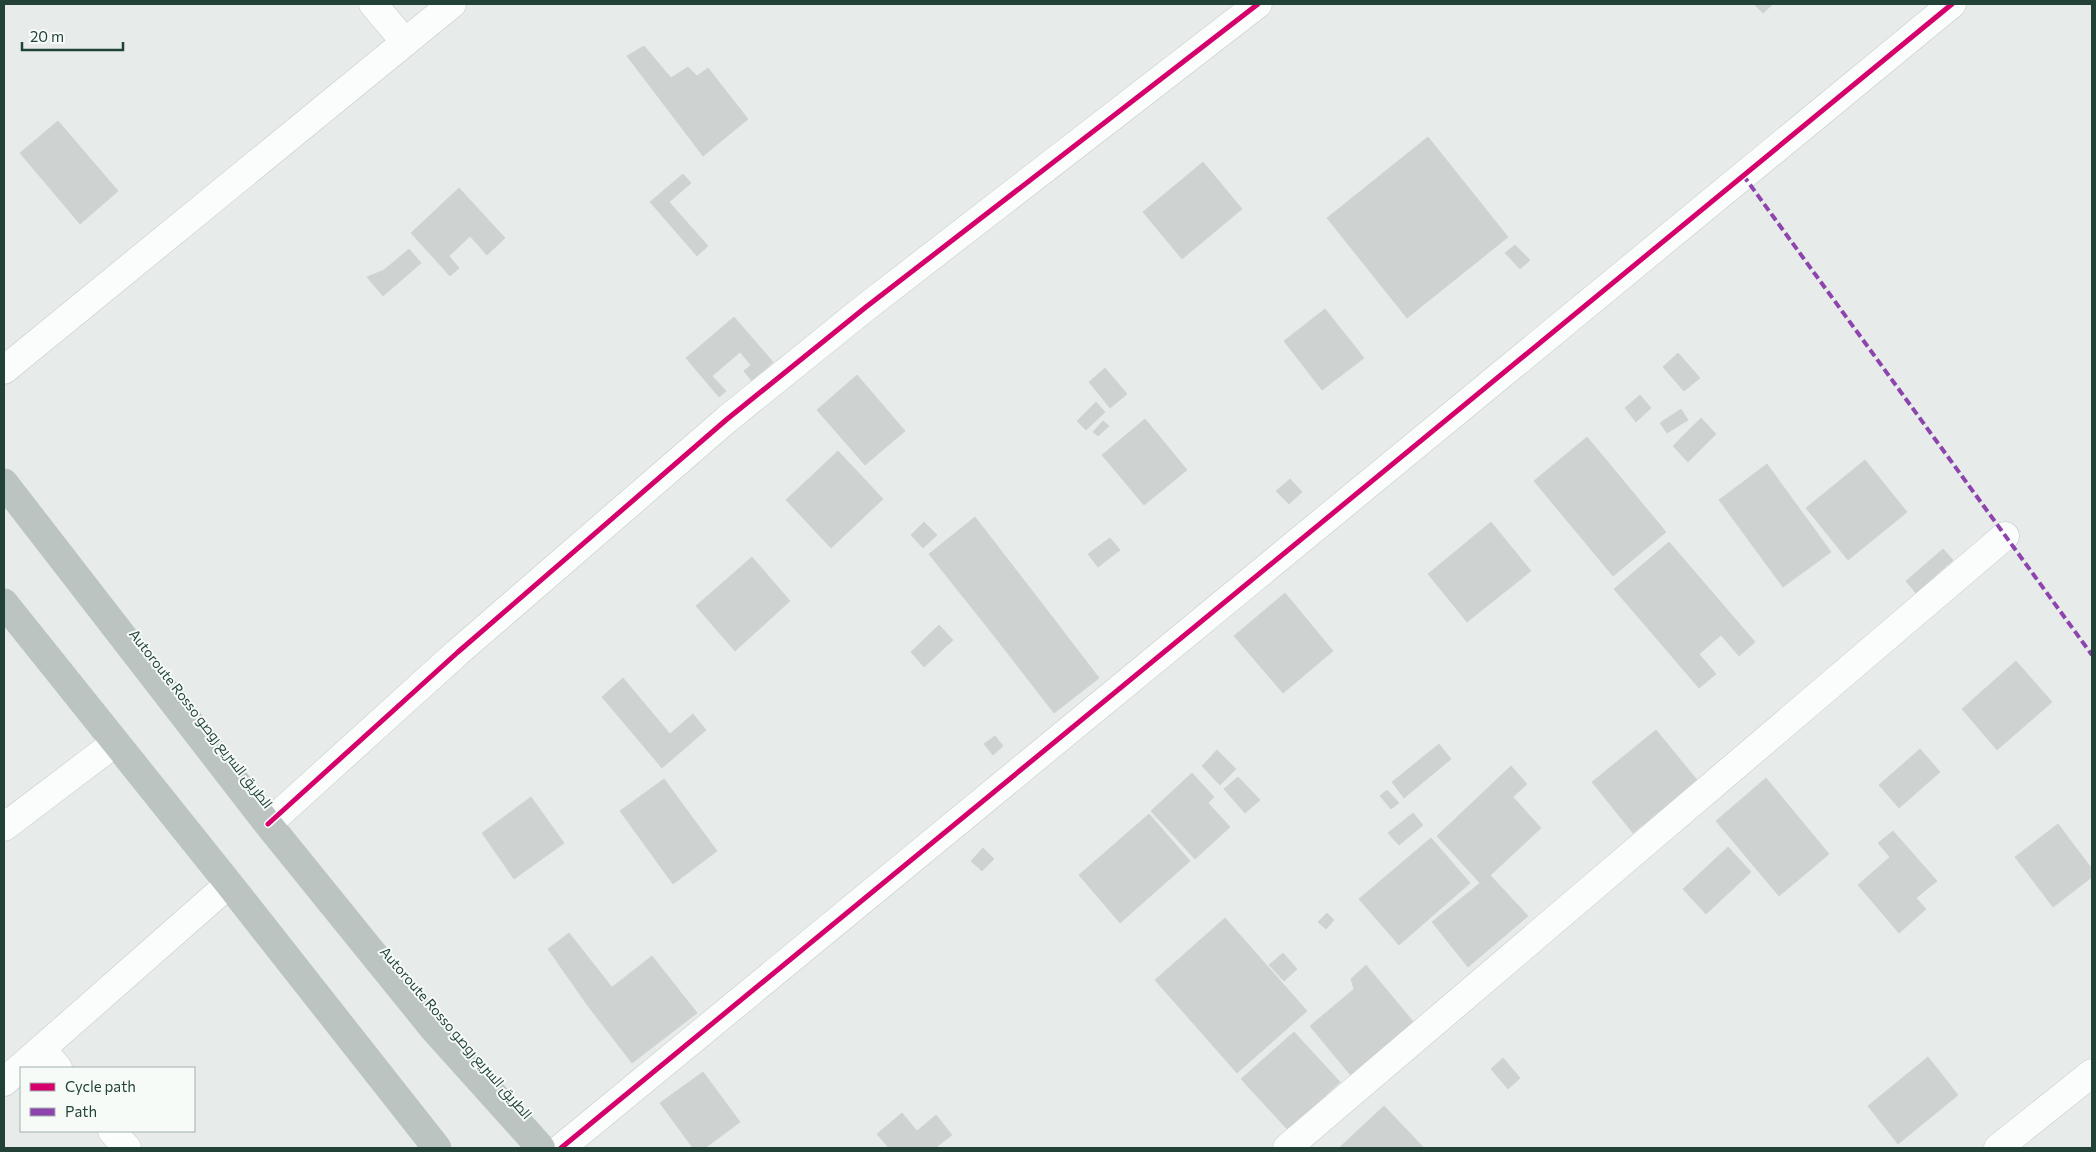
<svg xmlns="http://www.w3.org/2000/svg" width="2096" height="1152" viewBox="0 0 2096 1152" font-family="Commissioner,Cairo,sans-serif">
  <style>
    .building { fill: #ced3d1; stroke: #cfd5d3 }
    .lines { fill: none; stroke-linecap: round; stroke-linejoin: round }
    .minor-casing { stroke: #c4c9c7; stroke-width: 29 }
    .highway-casing { stroke: #c2cbc8; stroke-width: 29 }
    .minor { stroke: #fbfcfc; stroke-width: 28 }
    .highway { stroke: #bcc4c2; stroke-width: 28 }
    .quiet { stroke: #8e44ad; stroke-width: 4; stroke-dasharray: 8 4; stroke-linecap: butt }
    .cycleway-casing { stroke: #f6fbf8; stroke-width: 8 }
    .cycleway { stroke: #d6006c; stroke-width: 5 }
    .labels { text-anchor: middle; stroke-width: 4; stroke-linejoin: round; paint-order: stroke }
    .street-label { font-size: 14px; fill: #224238; stroke: #f6fbf8 }
  </style>
  <rect width="100%" height="100%" fill="#e7ecea"/>
  <!-- building -->
  <g class="building">
    <polygon points="1754,4 1773,4 1763,13"/>
    <polygon points="644,46 671,78 688,67 697,76 708,68 748,119 703,156 627,56"/>
    <polygon points="58,121 118,191 80,224 20,153"/>
    <polygon points="1428,137 1508,237 1407,318 1327,218"/>
    <polygon points="1203,162 1242,209 1182,259 1143,212"/>
    <polygon points="683,174 691,183 669,202 708,246 697,256 650,202"/>
    <polygon points="459,188 505,238 487,255 470,236 449,256 459,268 450,276 411,233"/>
    <polygon points="1515,245 1530,260 1520,269 1505,253"/>
    <polygon points="409,249 421,263 383,296 367,277 384,270"/>
    <polygon points="1325,309 1364,358 1322,390 1284,341"/>
    <polygon points="734,317 773,362 752,381 744,371 751,365 740,352 712,376 726,391 719,397 686,358"/>
    <polygon points="1678,353 1700,378 1684,391 1663,367"/>
    <polygon points="1105,368 1127,394 1110,408 1089,382"/>
    <polygon points="857,375 905,431 865,465 817,410"/>
    <polygon points="1640,395 1651,408 1636,422 1625,408"/>
    <polygon points="1096,402 1105,412 1086,430 1077,421"/>
    <polygon points="1681,409 1688,420 1667,433 1660,423"/>
    <polygon points="1701,418 1716,434 1688,462 1673,446"/>
    <polygon points="1145,419 1187,470 1144,505 1102,455"/>
    <polygon points="1103,421 1109,426 1098,436 1093,432"/>
    <polygon points="1587,437 1666,532 1613,576 1534,481"/>
    <polygon points="838,451 883,499 831,548 786,500"/>
    <polygon points="1865,460 1907,512 1848,560 1806,508"/>
    <polygon points="1767,464 1831,552 1783,587 1719,500"/>
    <polygon points="1290,479 1302,492 1289,504 1276,491"/>
    <polygon points="975,517 1040,601 995,637 929,554"/>
    <polygon points="924,522 937,535 923,548 911,535"/>
    <polygon points="1491,522 1531,571 1467,622 1428,574"/>
    <polygon points="1110,538 1120,550 1098,567 1088,554"/>
    <polygon points="1669,542 1755,642 1739,656 1721,635 1699,654 1716,674 1699,688 1614,589"/>
    <polygon points="1943,549 1953,560 1916,593 1906,581"/>
    <polygon points="752,557 790,601 735,651 696,606"/>
    <polygon points="1285,593 1333,651 1283,693 1234,636"/>
    <polygon points="1040,601 1099,678 1054,713 995,637"/>
    <polygon points="939,625 953,640 924,667 911,652"/>
    <polygon points="2016,661 2052,702 1997,750 1962,709"/>
    <polygon points="623,678 670,734 693,714 706,730 662,768 602,697"/>
    <polygon points="1656,730 1697,780 1633,833 1592,782"/>
    <polygon points="995,736 1003,746 993,755 984,744"/>
    <polygon points="1439,744 1451,759 1404,798 1392,782"/>
    <polygon points="1920,749 1940,772 1899,808 1879,785"/>
    <polygon points="1217,750 1236,769 1220,785 1202,766"/>
    <polygon points="1511,766 1527,784 1513,797 1541,828 1481,884 1437,836"/>
    <polygon points="1192,773 1214,797 1208,803 1230,827 1195,859 1151,811"/>
    <polygon points="1238,777 1260,800 1245,813 1224,789"/>
    <polygon points="1766,778 1829,854 1779,896 1716,821"/>
    <polygon points="664,779 717,851 673,884 620,811"/>
    <polygon points="1387,790 1399,803 1391,809 1380,796"/>
    <polygon points="531,797 564,843 514,879 482,833"/>
    <polygon points="1413,813 1423,825 1399,845 1388,833"/>
    <polygon points="1149,814 1190,861 1120,923 1079,875"/>
    <polygon points="2058,824 2092,869 2092,877 2053,907 2015,857"/>
    <polygon points="1893,831 1937,881 1916,898 1926,909 1899,933 1858,885 1890,857 1878,843"/>
    <polygon points="1431,838 1470,883 1399,945 1359,899"/>
    <polygon points="1728,847 1751,872 1706,914 1683,889"/>
    <polygon points="983,848 994,859 982,871 971,861"/>
    <polygon points="1490,875 1528,916 1468,967 1432,922"/>
    <polygon points="1327,913 1334,920 1326,929 1318,922"/>
    <polygon points="1225,918 1307,1011 1237,1073 1155,980"/>
    <polygon points="569,933 614,990 588,1006 548,949"/>
    <polygon points="1283,953 1297,969 1284,981 1269,965"/>
    <polygon points="652,956 697,1013 632,1063 588,1006"/>
    <polygon points="1366,965 1416,1025 1353,1078 1310,1026 1354,989 1351,979"/>
    <polygon points="1294,1032 1340,1082 1288,1130 1241,1079"/>
    <polygon points="1928,1057 1958,1095 1898,1144 1868,1106"/>
    <polygon points="1503,1058 1520,1078 1508,1089 1491,1069"/>
    <polygon points="703,1072 740,1122 705,1148 693,1148 660,1103"/>
    <polygon points="1384,1106 1424,1148 1339,1148"/>
    <polygon points="902,1113 917,1131 897,1148 889,1148 877,1134"/>
    <polygon points="936,1115 952,1135 935,1148 897,1148"/>
  </g>
  <g class="lines">
    <defs>
      <g id="minor">
        <polyline points="373,4 405,42"/>
        <polyline points="4,370 452,4"/>
        <polyline points="268,824 458,652 726,420 866,307 1258,4"/>
        <polyline points="4,827 115,743"/>
        <polyline points="42,1049 58,1068"/>
        <polyline points="4,1082 229,884"/>
        <polyline points="112,1131 127,1148"/>
        <polyline points="561,1148 1952,4"/>
        <polyline points="1287,1148 2005,536"/>
        <polyline points="1998,1148 2092,1073"/>
      </g>
      <g id="highway">
        <polyline points="4,483 268,824 434,1029 541,1148"/>
        <polyline points="4,603 229,884 437,1148"/>
      </g>
    </defs>
    <!-- minor casing -->
    <use href="#minor" class="minor-casing"/>
    <!-- highway casing -->
    <use href="#highway" class="highway-casing"/>
    <!-- minor -->
    <use href="#minor" class="minor"/>
    <!-- highway -->
    <use href="#highway" class="highway"/>
    <!-- quiet -->
    <polyline class="quiet" points="1743,175 2092,655"/>
    <defs>
      <g id="cycleway">
        <polyline points="268,824 458,652 726,420 866,307 1258,4"/>
        <polyline points="561,1148 1952,4"/>
      </g>
    </defs>
    <!-- cycleway casing -->
    <use href="#cycleway" class="cycleway-casing"/>
    <!-- cycleway -->
    <use href="#cycleway" class="cycleway"/>
  </g>
  <g class="labels">
    <!-- street labels -->
    <g class="street-label">
      <text transform="translate(201 719) rotate(52)" y="5">Autoroute Rosso الطريق السريع روصو</text>
      <text transform="translate(456 1033) rotate(49)" y="5">Autoroute Rosso الطريق السريع روصو</text>
    </g>
  </g>
  <!-- border -->
  <rect width="2096" height="1152" fill="none" stroke="#224238" stroke-width="10"/>
  <!-- legend -->
  <rect x="20" y="1067" width="175" height="65" fill="#f6fbf8" stroke="#a1b1ab"/>
  <rect x="30" y="1083" width="25" height="8" fill="#d6006c" stroke="#a1b1ab"/>
  <text x="65" y="1092" font-size="15" fill="#224238">Cycle path</text>
  <rect x="30" y="1108" width="25" height="8" fill="#8e44ad" stroke="#a1b1ab"/>
  <text x="65" y="1117" font-size="15" fill="#224238">Path</text>
  <!-- scale -->
  <path d="M22 42v8h101v-8" fill="none" stroke="#224238" stroke-width="2.5"/>
  <text x="30" y="42" font-size="15" fill="#224238" stroke="#f6fbf8" stroke-width="4" paint-order="stroke">20 m</text>
</svg>
